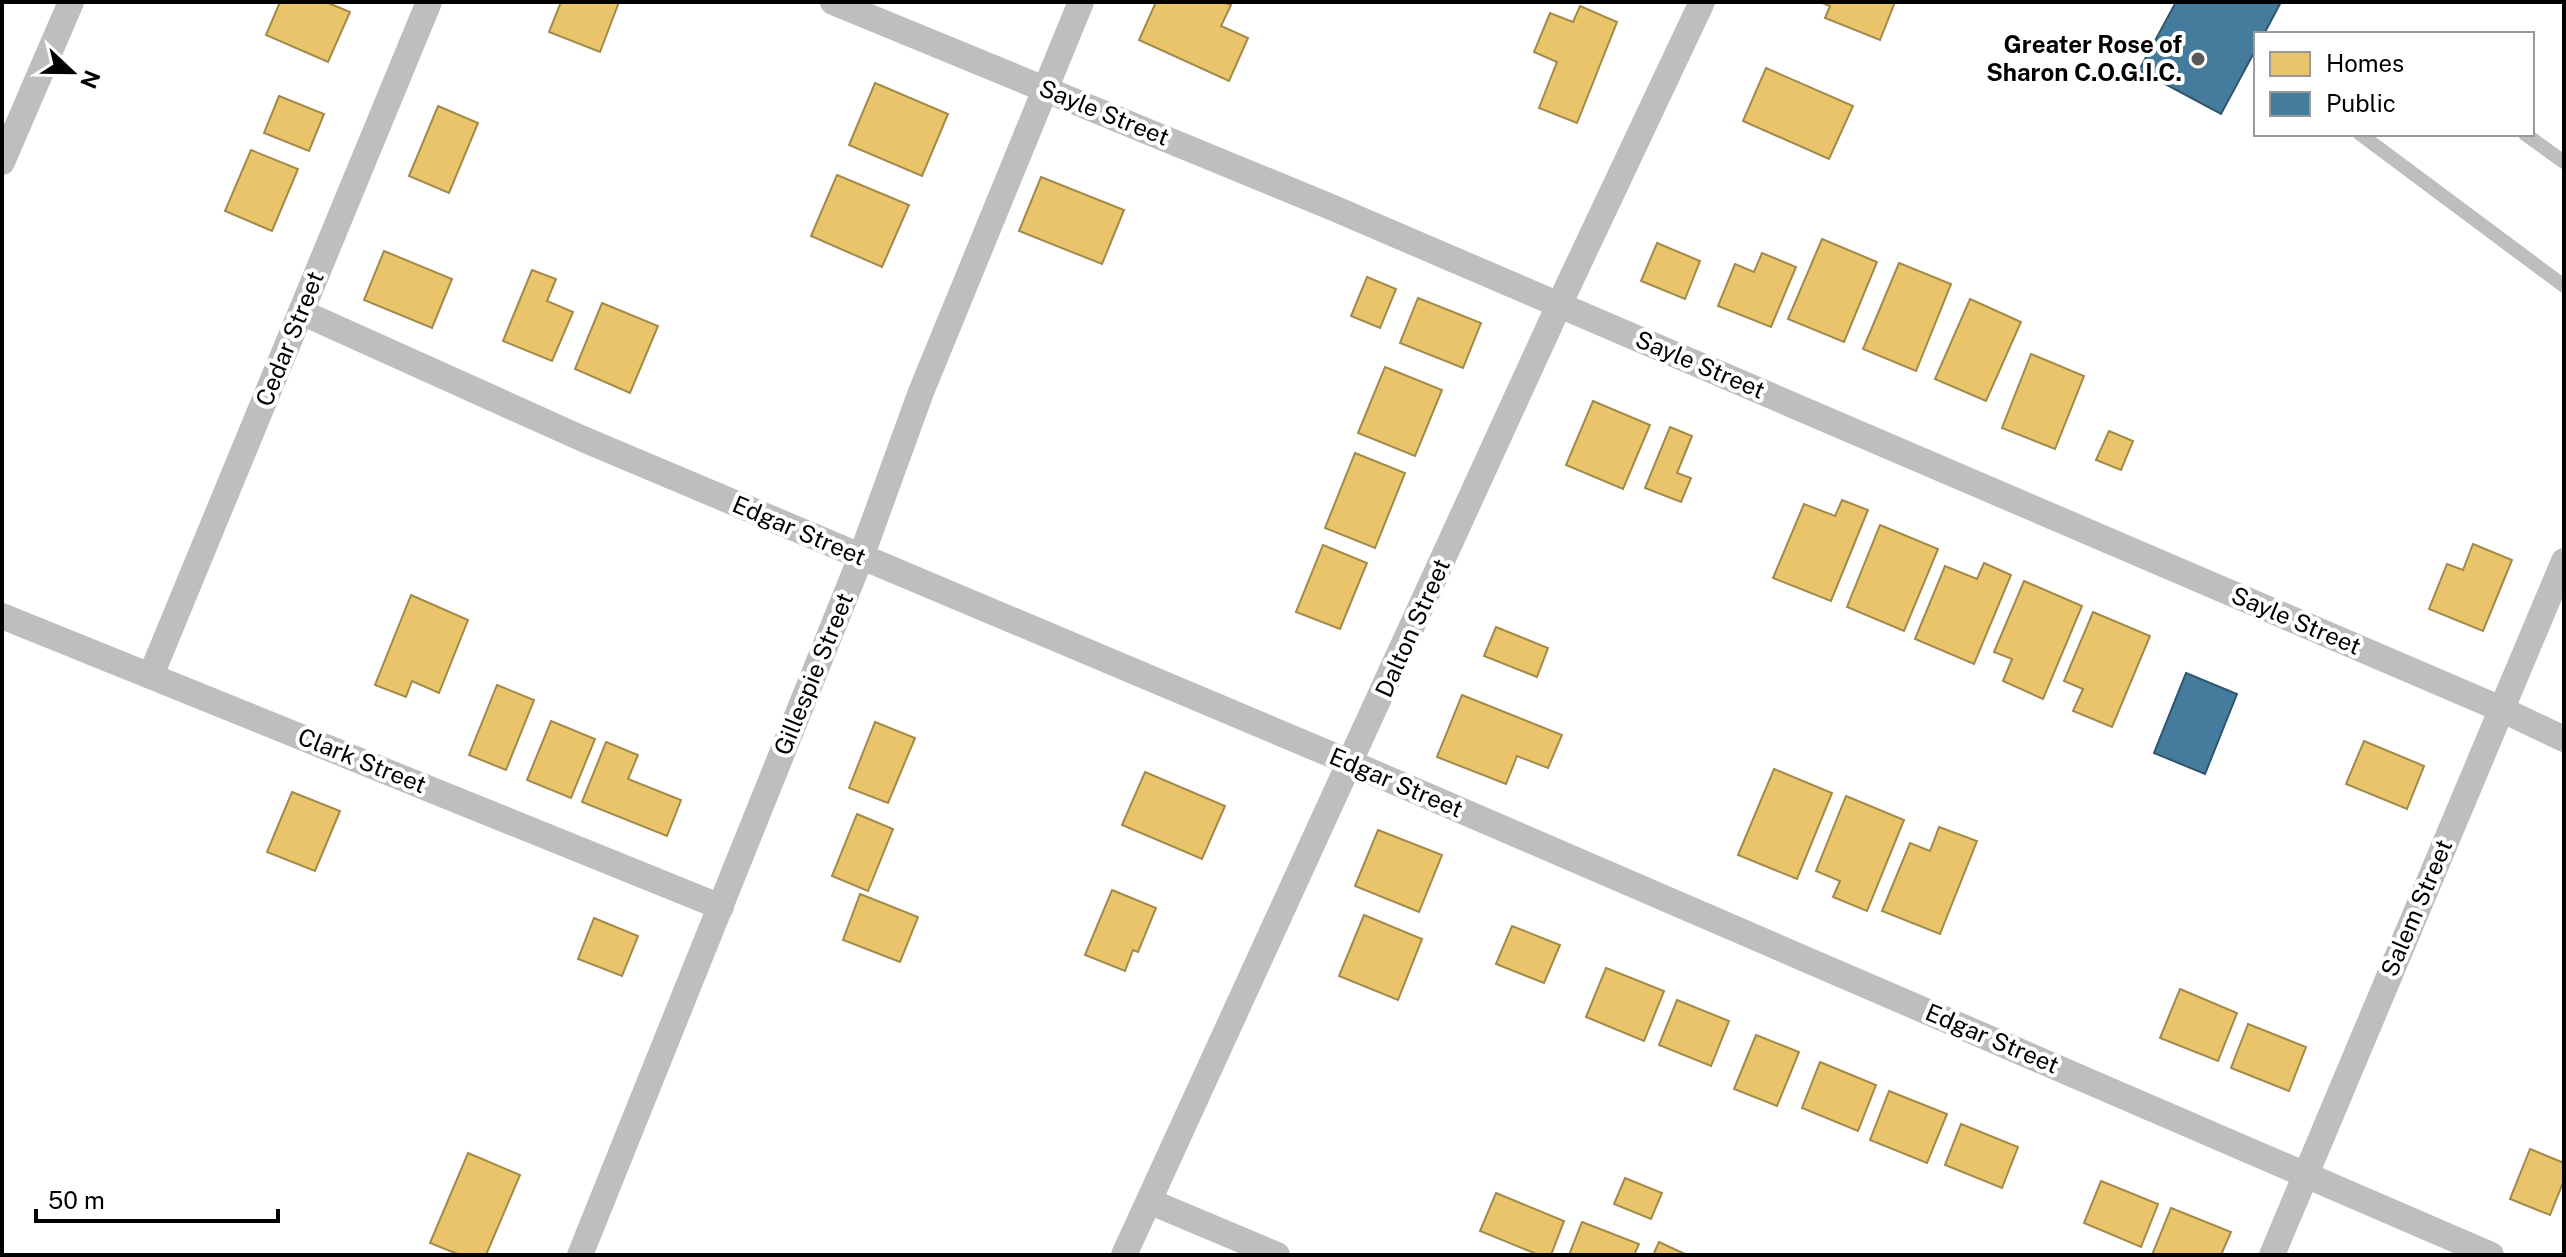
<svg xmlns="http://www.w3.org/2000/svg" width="2566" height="1257" viewBox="0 0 2566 1257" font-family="'Public Sans',sans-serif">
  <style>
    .homes { fill: #e9c46a; stroke: #a3894a; stroke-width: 2 }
    .public { fill: #457b9d; stroke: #30566e; stroke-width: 2 }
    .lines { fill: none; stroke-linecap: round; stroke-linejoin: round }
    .lane { stroke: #bebebe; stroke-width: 14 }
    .street { stroke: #bebebe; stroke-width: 26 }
    .poi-dot { fill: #595959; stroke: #fff; stroke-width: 3 }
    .labels { text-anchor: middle; stroke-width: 8; stroke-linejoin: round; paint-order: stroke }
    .poi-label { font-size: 24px; font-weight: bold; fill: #000; stroke: #fff; text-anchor: end }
    .street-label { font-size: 24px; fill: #000; stroke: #fff }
  </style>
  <rect width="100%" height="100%" fill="#fff"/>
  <!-- homes -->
  <g class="homes">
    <polygon points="280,2 326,2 350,12 328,62 266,35"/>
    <polygon points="561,2 619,2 600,52 549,32"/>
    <polygon points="1156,2 1223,2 1231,5 1221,26 1248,38 1229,81 1139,40"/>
    <polygon points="1820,2 1895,2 1880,40 1825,18 1830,6"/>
    <polygon points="1580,6 1617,22 1577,123 1539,108 1557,62 1534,52 1550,13 1573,22"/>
    <polygon points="1766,68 1853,106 1829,159 1743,121"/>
    <polygon points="875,83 948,114 922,176 849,145"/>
    <polygon points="279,96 324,114 309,151 264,133"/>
    <polygon points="438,106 478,123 449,193 409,176"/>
    <polygon points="251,150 298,169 272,231 225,211"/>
    <polygon points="837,175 909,205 882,267 811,236"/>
    <polygon points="1041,177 1124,210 1102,264 1019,231"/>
    <polygon points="1822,239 1877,262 1844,342 1788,319"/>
    <polygon points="1657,243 1700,261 1685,299 1641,281"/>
    <polygon points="384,251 452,279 432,328 364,300"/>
    <polygon points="1762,253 1796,267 1771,327 1718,306 1735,264 1754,272"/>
    <polygon points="1899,263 1951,284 1916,371 1863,349"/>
    <polygon points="532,270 556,279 547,301 573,312 552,361 503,341"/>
    <polygon points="1367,277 1396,289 1380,328 1351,316"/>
    <polygon points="1418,298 1481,323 1463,368 1400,343"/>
    <polygon points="1970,299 2021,322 1986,401 1935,379"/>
    <polygon points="602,303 658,326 630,393 575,369"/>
    <polygon points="2031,354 2084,376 2055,449 2002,428"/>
    <polygon points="1385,367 1442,390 1415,456 1358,433"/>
    <polygon points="1593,401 1650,425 1623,489 1566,465"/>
    <polygon points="1670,427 1692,436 1677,473 1691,478 1681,502 1645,488"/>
    <polygon points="2109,431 2133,441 2121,470 2096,460"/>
    <polygon points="1355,453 1405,473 1375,548 1325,528"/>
    <polygon points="1842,500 1868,510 1831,601 1773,578 1804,504 1835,516"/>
    <polygon points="1880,525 1938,549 1904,631 1847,607"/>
    <polygon points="2473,544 2512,560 2483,631 2429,609 2447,564 2463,570"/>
    <polygon points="1323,545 1367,563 1340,629 1296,612"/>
    <polygon points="1984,563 2011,575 1974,664 1915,639 1945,566 1977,579"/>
    <polygon points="2024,581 2082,606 2043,699 2003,681 2012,659 1994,652"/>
    <polygon points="411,595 468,620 439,693 412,681 406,697 375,685"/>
    <polygon points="2093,612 2150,636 2112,727 2073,711 2083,689 2064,681"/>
    <polygon points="1496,627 1548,648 1537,677 1484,656"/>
    <polygon points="497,685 534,700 506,770 469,755"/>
    <polygon points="1462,695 1562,735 1548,768 1517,756 1506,784 1437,757"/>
    <polygon points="551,721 595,739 571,798 527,780"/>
    <polygon points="875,722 915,738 888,803 849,788"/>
    <polygon points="2364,741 2424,766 2407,809 2346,784"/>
    <polygon points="606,742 638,755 628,779 681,800 667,836 582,802"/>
    <polygon points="1774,769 1832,793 1797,879 1738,855"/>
    <polygon points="1145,772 1225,806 1202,859 1122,825"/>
    <polygon points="292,792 340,811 315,871 267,852"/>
    <polygon points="1846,796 1904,820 1867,911 1833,897 1840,881 1816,871"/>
    <polygon points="857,814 893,829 868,891 832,876"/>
    <polygon points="1939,827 1977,841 1940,934 1882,911 1910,843 1930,851"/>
    <polygon points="1378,830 1442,855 1419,912 1355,886"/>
    <polygon points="1112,890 1156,908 1138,952 1133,950 1125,971 1085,955"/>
    <polygon points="860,894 918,917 900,962 843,940"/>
    <polygon points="1364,915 1422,939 1398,1000 1339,976"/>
    <polygon points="594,918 638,936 622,976 578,959"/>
    <polygon points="1512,926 1560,945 1544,983 1496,964"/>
    <polygon points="1606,968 1664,991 1644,1041 1586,1017"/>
    <polygon points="2180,989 2237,1013 2218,1061 2160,1038"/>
    <polygon points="1677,1000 1729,1021 1711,1066 1659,1045"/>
    <polygon points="2248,1024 2306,1047 2289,1091 2231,1068"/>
    <polygon points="1756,1035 1799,1052 1777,1106 1734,1089"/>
    <polygon points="1820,1062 1876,1085 1858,1131 1802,1108"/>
    <polygon points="1889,1091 1947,1114 1927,1163 1870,1140"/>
    <polygon points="1961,1124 2018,1147 2002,1188 1945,1165"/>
    <polygon points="2530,1149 2564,1163 2564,1180 2550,1215 2510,1199"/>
    <polygon points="468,1153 520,1175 486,1255 460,1255 430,1243"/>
    <polygon points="1625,1178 1662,1193 1651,1219 1614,1204"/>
    <polygon points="2101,1181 2158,1204 2141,1247 2084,1223"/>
    <polygon points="1496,1193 1564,1221 1551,1255 1539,1255 1480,1231"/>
    <polygon points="2171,1208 2231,1232 2221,1255 2152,1255"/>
    <polygon points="1582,1222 1639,1244 1634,1255 1569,1255"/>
    <polygon points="1659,1242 1687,1255 1653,1255"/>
  </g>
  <!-- public -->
  <g class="public">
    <polygon points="2176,2 2281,2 2264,34 2256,34 2256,49 2221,114 2139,70"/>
    <polygon points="2186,673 2237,694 2205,774 2154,753"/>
  </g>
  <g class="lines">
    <!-- lane -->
    <g class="lane">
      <polyline points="2360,134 2564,286"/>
      <polyline points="2525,134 2564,162"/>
    </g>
    <!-- street -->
    <g class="street">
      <polyline points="833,2 1331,207 2501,709 2564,739"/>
      <polyline points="2,162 71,2"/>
      <polyline points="301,312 583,439 1351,763 2491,1255"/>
      <polyline points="2,616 721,907"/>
      <polyline points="151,675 429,2"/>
      <polyline points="1151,1202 1277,1255"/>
      <polyline points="580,1255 861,557 921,392 1081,2"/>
      <polyline points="1124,1255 1559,305 1702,2"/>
      <polyline points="2272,1255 2564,561"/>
    </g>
  </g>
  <!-- markers -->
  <circle class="poi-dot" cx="2198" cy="59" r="8"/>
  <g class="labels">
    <!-- poi labels -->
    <g class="poi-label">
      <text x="2182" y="53">Greater Rose of<tspan x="2182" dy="28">Sharon C.O.G.I.C.</tspan></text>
    </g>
    <!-- street labels -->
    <g class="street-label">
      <text transform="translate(1104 113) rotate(22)" y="8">Sayle Street</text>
      <text transform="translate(290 339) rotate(-68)" y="8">Cedar Street</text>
      <text transform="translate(1700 365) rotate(23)" y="8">Sayle Street</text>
      <text transform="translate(799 531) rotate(23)" y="8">Edgar Street</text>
      <text transform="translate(2296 621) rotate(23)" y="8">Sayle Street</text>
      <text transform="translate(1413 628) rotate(-66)" y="8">Dalton Street</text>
      <text transform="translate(814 674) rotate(-68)" y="8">Gillespie Street</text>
      <text transform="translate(362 761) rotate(22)" y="8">Clark Street</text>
      <text transform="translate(1396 783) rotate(23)" y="8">Edgar Street</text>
      <text transform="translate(2417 908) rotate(-67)" y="8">Salem Street</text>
      <text transform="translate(1992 1039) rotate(23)" y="8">Edgar Street</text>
    </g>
  </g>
  <!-- border -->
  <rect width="2566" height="1257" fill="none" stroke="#000000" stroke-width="8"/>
  <!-- legend -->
  <rect x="2254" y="32" width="280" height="104" fill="#ffffff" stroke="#999999" stroke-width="2"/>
  <rect x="2270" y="52" width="40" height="24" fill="#e9c46a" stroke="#999999" stroke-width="2"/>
  <text x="2326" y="72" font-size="24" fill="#000000">Homes</text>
  <rect x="2270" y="92" width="40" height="24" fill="#457b9d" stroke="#999999" stroke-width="2"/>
  <text x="2326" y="112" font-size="24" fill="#000000">Public</text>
  <!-- north arrow -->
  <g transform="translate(72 72) rotate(112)" stroke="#ffffff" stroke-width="6" paint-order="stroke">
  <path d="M0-6L14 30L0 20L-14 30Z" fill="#000000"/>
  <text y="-12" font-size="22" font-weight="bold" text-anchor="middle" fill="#000000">N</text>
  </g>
  <!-- scale -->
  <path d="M36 1209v12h242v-12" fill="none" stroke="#000000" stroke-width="4"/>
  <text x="48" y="1209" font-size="24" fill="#000000" stroke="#ffffff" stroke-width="6" paint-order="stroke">50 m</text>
</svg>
